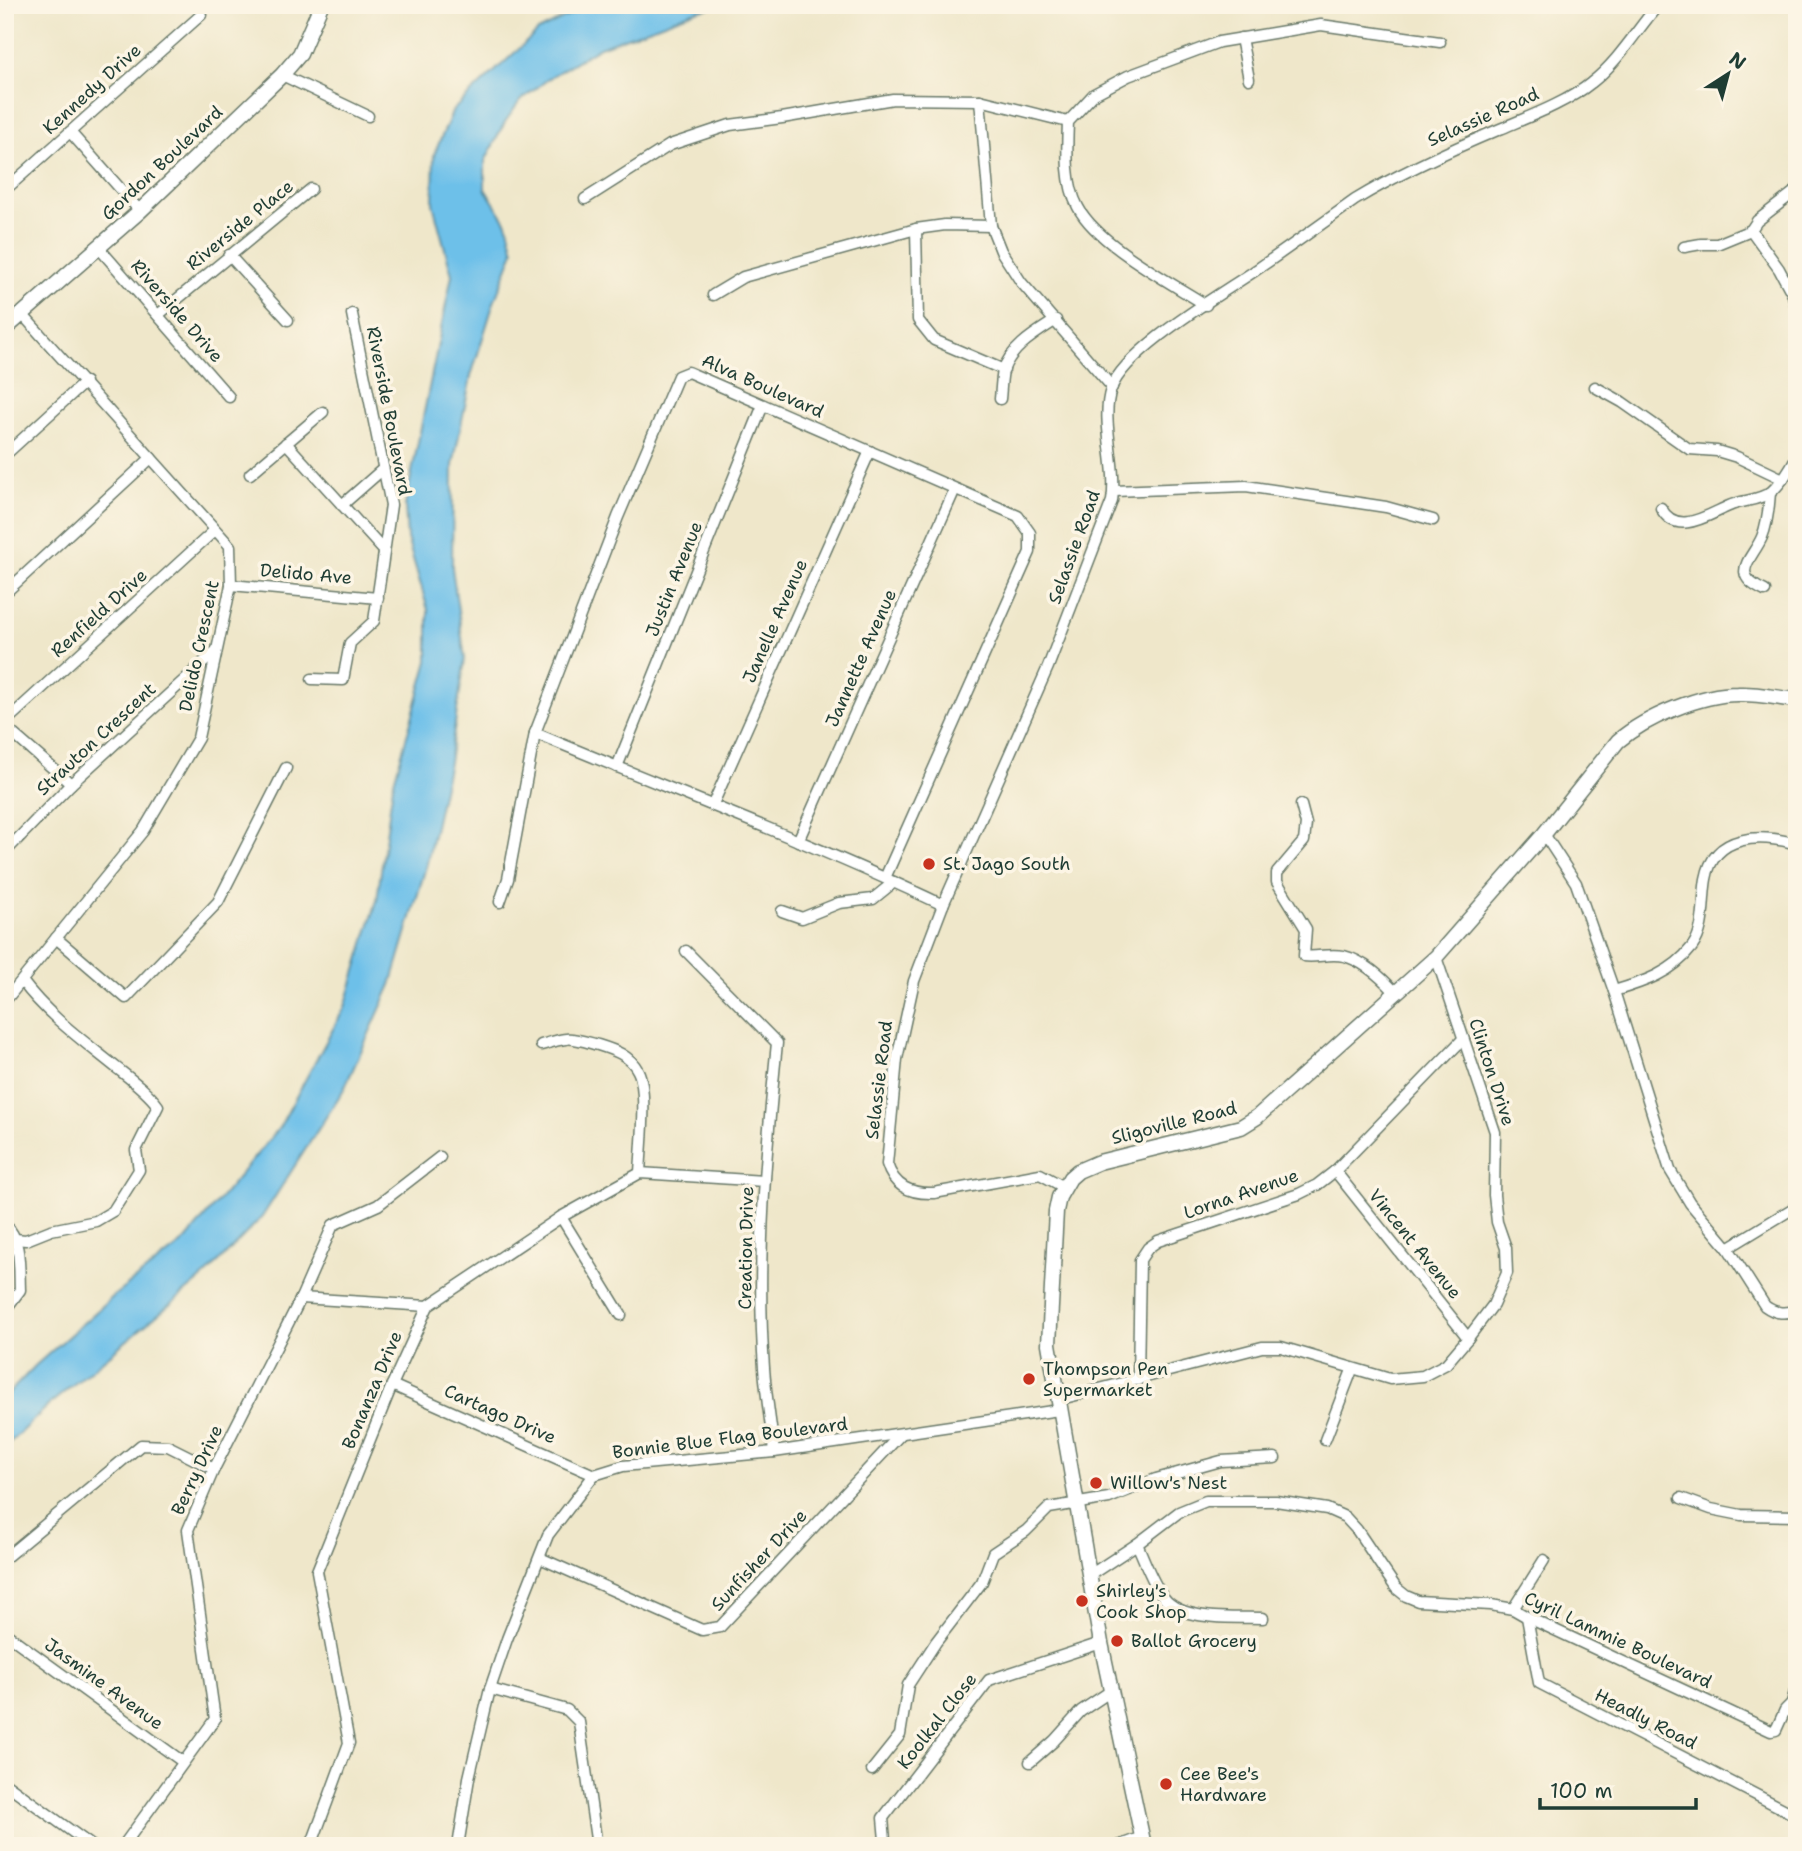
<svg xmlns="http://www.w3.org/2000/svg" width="1802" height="1851" viewBox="0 0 1802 1851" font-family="'Shantell Sans',sans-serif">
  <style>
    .water { fill: #6dc0e9; stroke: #467e8e; stroke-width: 2 }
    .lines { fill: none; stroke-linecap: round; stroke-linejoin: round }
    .minor-casing { stroke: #687868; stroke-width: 13 }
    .tertiary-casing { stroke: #687868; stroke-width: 17 }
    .minor { stroke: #fff; stroke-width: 10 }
    .tertiary { stroke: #fff; stroke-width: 14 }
    .poi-dot { fill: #c8321e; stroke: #fcf5e5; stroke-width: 2.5 }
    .labels { text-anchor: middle; stroke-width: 7; stroke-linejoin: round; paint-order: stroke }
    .street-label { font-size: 18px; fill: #1f3d34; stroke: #fcf5e5 }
    .poi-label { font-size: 18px; fill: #1f3d34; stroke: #fcf5e5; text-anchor: start }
  </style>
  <rect width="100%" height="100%" fill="#fcf5e5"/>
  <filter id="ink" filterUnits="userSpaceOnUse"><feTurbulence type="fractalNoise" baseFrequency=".0143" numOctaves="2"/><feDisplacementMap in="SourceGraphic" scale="14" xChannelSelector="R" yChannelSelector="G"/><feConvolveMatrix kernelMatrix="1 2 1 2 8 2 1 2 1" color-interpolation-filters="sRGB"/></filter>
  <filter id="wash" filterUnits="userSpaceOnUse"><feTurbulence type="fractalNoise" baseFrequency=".00686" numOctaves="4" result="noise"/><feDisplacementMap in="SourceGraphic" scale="28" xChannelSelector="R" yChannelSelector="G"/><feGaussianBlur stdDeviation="1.57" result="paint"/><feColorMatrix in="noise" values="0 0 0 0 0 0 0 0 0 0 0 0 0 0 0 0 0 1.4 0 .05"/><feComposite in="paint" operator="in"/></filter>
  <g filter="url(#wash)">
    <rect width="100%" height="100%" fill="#efe7ca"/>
    <!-- water -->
    <polygon class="water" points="590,5 720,5 696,11 600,47 552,76 520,101 505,122 485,161 485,189 507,223 514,251 493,305 471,376 453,465 452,568 465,659 449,762 427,863 391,985 344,1089 262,1217 206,1275 51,1403 5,1447 5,1397 36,1365 116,1294 185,1241 279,1128 345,1007 377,900 393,785 428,661 428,610 407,538 405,506 452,275 433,204 434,155 453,110 538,31"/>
  </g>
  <g filter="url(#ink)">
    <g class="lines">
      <defs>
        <g id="minor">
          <polyline points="1241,38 1249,79"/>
          <polyline points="282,75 368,116"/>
          <polyline points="980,100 991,226 1001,251 1021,282 1112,387"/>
          <polyline points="70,132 140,211"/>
          <polyline points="5,190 201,15"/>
          <polyline points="585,199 670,145 730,125 782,118 893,99 980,100 1068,122"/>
          <polyline points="916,229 918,320 934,340 1004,370"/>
          <polyline points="1751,230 1779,269 1793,295 1797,311"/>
          <polyline points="1684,247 1701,244 1717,244 1751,230 1757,221 1797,190"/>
          <polyline points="99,248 229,397"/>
          <polyline points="229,255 288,320"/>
          <polyline points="713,295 743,277 916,229 945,225 991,226"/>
          <path d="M1206,305C1170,282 1097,244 1078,207C1065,183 1067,148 1068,122L1094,94L1128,76L1219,42L1321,25L1440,42"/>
          <polyline points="158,315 311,189"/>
          <polyline points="1595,387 1622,402 1689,449 1717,451 1737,457 1783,479"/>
          <path d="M1000,399C1001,390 1001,380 1003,371C1011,347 1036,333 1056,320"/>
          <polyline points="286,443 384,551"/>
          <polyline points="5,455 85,382"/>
          <polyline points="250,474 323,412"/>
          <polyline points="1114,491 1246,486 1386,507 1433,520"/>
          <polyline points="342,505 383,469"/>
          <path d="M1661,508C1676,537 1708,515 1729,506C1742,500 1759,501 1771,492C1782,483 1790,469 1797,456"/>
          <polyline points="231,585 378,598"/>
          <path d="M1765,591C1728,574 1752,560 1762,537C1767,525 1769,507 1770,493"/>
          <polyline points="5,593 151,458"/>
          <polyline points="312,679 343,680 350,643 374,621 391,505 352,314"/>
          <polyline points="5,722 215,530"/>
          <polyline points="5,727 71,784"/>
          <path d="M535,733C671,790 810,842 943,905"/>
          <polyline points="617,767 763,405"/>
          <polyline points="713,804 870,451"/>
          <path d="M1301,805L1306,824L1304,841L1277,873V882L1306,929L1304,956C1316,958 1330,953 1344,956C1364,961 1381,977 1395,992"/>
          <path d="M1544,834L1576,883L1614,991L1670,1170L1690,1203L1728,1248L1765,1306C1776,1314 1785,1314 1797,1310"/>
          <polyline points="798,841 955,489"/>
          <polyline points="5,856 7,850 71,784 216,651"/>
          <polyline points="500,902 508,879 535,733 618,517 678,376 688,372 1018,516 1030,533 1030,552 885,878"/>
          <polyline points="782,911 802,918 839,903 873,899 894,882"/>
          <polyline points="56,938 126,998 218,902 286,768"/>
          <path d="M686,951L777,1043C766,1151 756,1259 764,1368C766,1396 771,1424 774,1452"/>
          <path d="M1614,991C1644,982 1672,973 1692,947C1706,928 1702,901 1706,879C1714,833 1761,834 1797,844"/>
          <polyline points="5,1001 143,831 198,738 231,585 230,546 22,314"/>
          <path d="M541,1045C570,1036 569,1037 598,1045C614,1050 630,1055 638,1071C648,1090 641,1150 640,1173"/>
          <polyline points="1335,1171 1468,1338"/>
          <path d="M1064,1187L1040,1174L934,1193C911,1194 894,1187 887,1164L897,1059L914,981L943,905L1048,667L1112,501C1118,465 1100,422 1111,389C1125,349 1223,293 1259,268C1291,246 1323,223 1355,200C1401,172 1450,150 1500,129C1528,117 1568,102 1591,83C1618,62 1636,31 1658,5"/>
          <polyline points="561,1217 621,1315"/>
          <path d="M5,1225C22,1238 19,1270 20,1290L5,1310"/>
          <path d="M15,1239L26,1240L51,1230L96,1221L113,1211L139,1170L136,1150L158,1106C148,1092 132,1080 118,1069C85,1042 48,1016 22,981"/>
          <polyline points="1728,1248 1797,1206"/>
          <polyline points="301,1298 428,1306"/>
          <polyline points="1138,1380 1140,1260 1148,1248 1158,1241 1299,1194 1317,1185 1335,1171 1463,1039"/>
          <polyline points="392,1385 594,1475"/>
          <polyline points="1057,1400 1262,1347 1281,1347 1390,1379 1423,1376 1446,1364 1468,1338 1493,1305 1507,1273 1506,1248 1497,1222 1494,1195 1495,1132 1436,957"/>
          <polyline points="1325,1440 1352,1370"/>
          <polyline points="1681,1498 1711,1509 1741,1515 1797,1516"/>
          <path d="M1137,1544C1145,1561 1152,1583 1164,1598C1182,1622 1236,1617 1263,1618"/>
          <polyline points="5,1558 141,1445 168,1446 214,1469"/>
          <polyline points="540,1558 702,1630 720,1627 901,1434"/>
          <polyline points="1090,1575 1137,1544 1179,1512 1206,1501 1276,1501 1327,1509 1345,1517 1357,1530 1396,1588 1406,1596 1418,1601 1491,1605 1513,1609 1527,1617 1771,1731 1776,1730 1785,1710 1792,1703 1797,1703"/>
          <polyline points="1513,1609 1544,1560"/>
          <polyline points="1527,1617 1539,1683 1797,1816"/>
          <polyline points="5,1633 183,1762"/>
          <polyline points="490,1689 567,1710 579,1722 597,1846"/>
          <polyline points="1792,1703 1797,1684"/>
          <polyline points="1030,1762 1054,1741 1081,1711 1111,1691"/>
          <polyline points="872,1770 900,1735 908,1685 936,1642 982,1582 993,1553 1026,1531 1049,1508 1109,1498 1156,1479 1221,1461 1275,1458"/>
          <polyline points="5,1783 92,1846"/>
          <polyline points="123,1846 215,1719 188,1530 214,1469 301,1298 333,1225 378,1205 440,1157"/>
          <polyline points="311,1846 349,1743 317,1571 392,1385 428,1306 561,1217 640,1173 764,1181"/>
          <polyline points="458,1846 469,1778 490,1689 507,1639 548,1535 594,1475 623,1466 774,1452 1059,1410"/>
          <polyline points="879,1846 885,1840 883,1818 989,1680 1101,1643"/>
          <polyline points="1118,1846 1142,1837"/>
        </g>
        <g id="tertiary">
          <polyline points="5,329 140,211 282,75 300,54 321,5"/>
          <path d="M1144,1846L1101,1643L1049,1344L1056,1211L1059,1197L1070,1178L1078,1171L1099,1162L1241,1127L1257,1117L1436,957L1544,834L1618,741C1646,717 1701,694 1738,694C1757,693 1777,698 1797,700"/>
        </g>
      </defs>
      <!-- minor casing -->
      <use href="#minor" class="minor-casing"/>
      <!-- tertiary casing -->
      <use href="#tertiary" class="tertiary-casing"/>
      <!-- minor -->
      <use href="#minor" class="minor"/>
      <!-- tertiary -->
      <use href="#tertiary" class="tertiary"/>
    </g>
  </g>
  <!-- markers -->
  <g class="poi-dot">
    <circle cx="929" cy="864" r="7"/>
    <circle cx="1029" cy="1379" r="7"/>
    <circle cx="1096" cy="1483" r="7"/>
    <circle cx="1082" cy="1601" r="7"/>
    <circle cx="1117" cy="1641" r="7"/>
    <circle cx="1166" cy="1784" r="7"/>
  </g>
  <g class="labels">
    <!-- street labels -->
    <g class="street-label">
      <text transform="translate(92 89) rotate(-42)" y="6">Kennedy Drive</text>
      <text transform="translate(1483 117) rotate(-24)" y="6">Selassie Road</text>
      <text transform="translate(162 163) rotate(-43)" y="6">Gordon Boulevard</text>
      <text transform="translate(240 225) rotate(-39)" y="6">Riverside Place</text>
      <text transform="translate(177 311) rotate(49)" y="6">Riverside Drive</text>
      <text transform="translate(763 386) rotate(24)" y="6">Alva Boulevard</text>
      <text transform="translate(389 411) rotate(79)" y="6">Riverside Boulevard</text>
      <text transform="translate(1074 547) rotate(-70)" y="6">Selassie Road</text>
      <text transform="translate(306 574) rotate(5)" y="6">Delido Ave</text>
      <text transform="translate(674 579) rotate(-68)" y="6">Justin Avenue</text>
      <text transform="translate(99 613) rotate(-42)" y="6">Renfield Drive</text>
      <text transform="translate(775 621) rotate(-66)" y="6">Janelle Avenue</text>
      <text transform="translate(199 646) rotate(-78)" y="6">Delido Crescent</text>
      <text transform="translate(861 658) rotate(-66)" y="6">Jannette Avenue</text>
      <text transform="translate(96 739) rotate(-43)" y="6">Strauton Crescent</text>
      <text transform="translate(1492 1072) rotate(72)" y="6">Clinton Drive</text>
      <text transform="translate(879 1080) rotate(-83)" y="6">Selassie Road</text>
      <text transform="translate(1174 1123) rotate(-14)" y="6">Sligoville Road</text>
      <text transform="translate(1241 1194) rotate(-19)" y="6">Lorna Avenue</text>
      <text transform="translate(1415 1244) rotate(51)" y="6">Vincent Avenue</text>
      <text transform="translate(746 1248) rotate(-89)" y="6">Creation Drive</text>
      <text transform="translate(372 1390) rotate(-67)" y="6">Bonanza Drive</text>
      <text transform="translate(500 1414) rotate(24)" y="6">Cartago Drive</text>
      <text transform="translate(730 1438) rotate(-7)" y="6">Bonnie Blue Flag Boulevard</text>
      <text transform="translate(197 1470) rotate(-65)" y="6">Berry Drive</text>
      <text transform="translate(759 1560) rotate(-47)" y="6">Sunfisher Drive</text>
      <text transform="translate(1618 1640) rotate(25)" y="6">Cyril Lammie Boulevard</text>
      <text transform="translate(104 1684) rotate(36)" y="6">Jasmine Avenue</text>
      <text transform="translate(1646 1719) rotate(27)" y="6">Headly Road</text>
      <text transform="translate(937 1721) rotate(-52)" y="6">Koolkal Close</text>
    </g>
    <!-- poi labels -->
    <g class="poi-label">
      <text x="943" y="870">St. Jago South</text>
      <text x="1043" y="1375">Thompson Pen<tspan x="1043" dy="21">Supermarket</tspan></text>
      <text x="1110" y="1489">Willow's Nest</text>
      <text x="1096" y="1597">Shirley's<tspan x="1096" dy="21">Cook Shop</tspan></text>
      <text x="1131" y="1647">Ballot Grocery</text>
      <text x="1180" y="1780">Cee Bee's<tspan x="1180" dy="21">Hardware</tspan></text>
    </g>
  </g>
  <!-- margin -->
  <rect width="1802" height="1851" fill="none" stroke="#fcf5e5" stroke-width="28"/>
  <!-- north arrow -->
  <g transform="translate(1728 74) rotate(36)" stroke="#fcf5e5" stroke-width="5" paint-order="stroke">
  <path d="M0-5L12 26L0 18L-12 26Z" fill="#1f3d34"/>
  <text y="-10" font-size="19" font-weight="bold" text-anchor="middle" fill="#1f3d34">N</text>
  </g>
  <!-- scale -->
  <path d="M1540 1798v10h156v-10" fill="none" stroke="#1f3d34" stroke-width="3.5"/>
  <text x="1550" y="1798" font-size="21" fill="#1f3d34" stroke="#fcf5e5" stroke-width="5" paint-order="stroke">100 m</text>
</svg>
